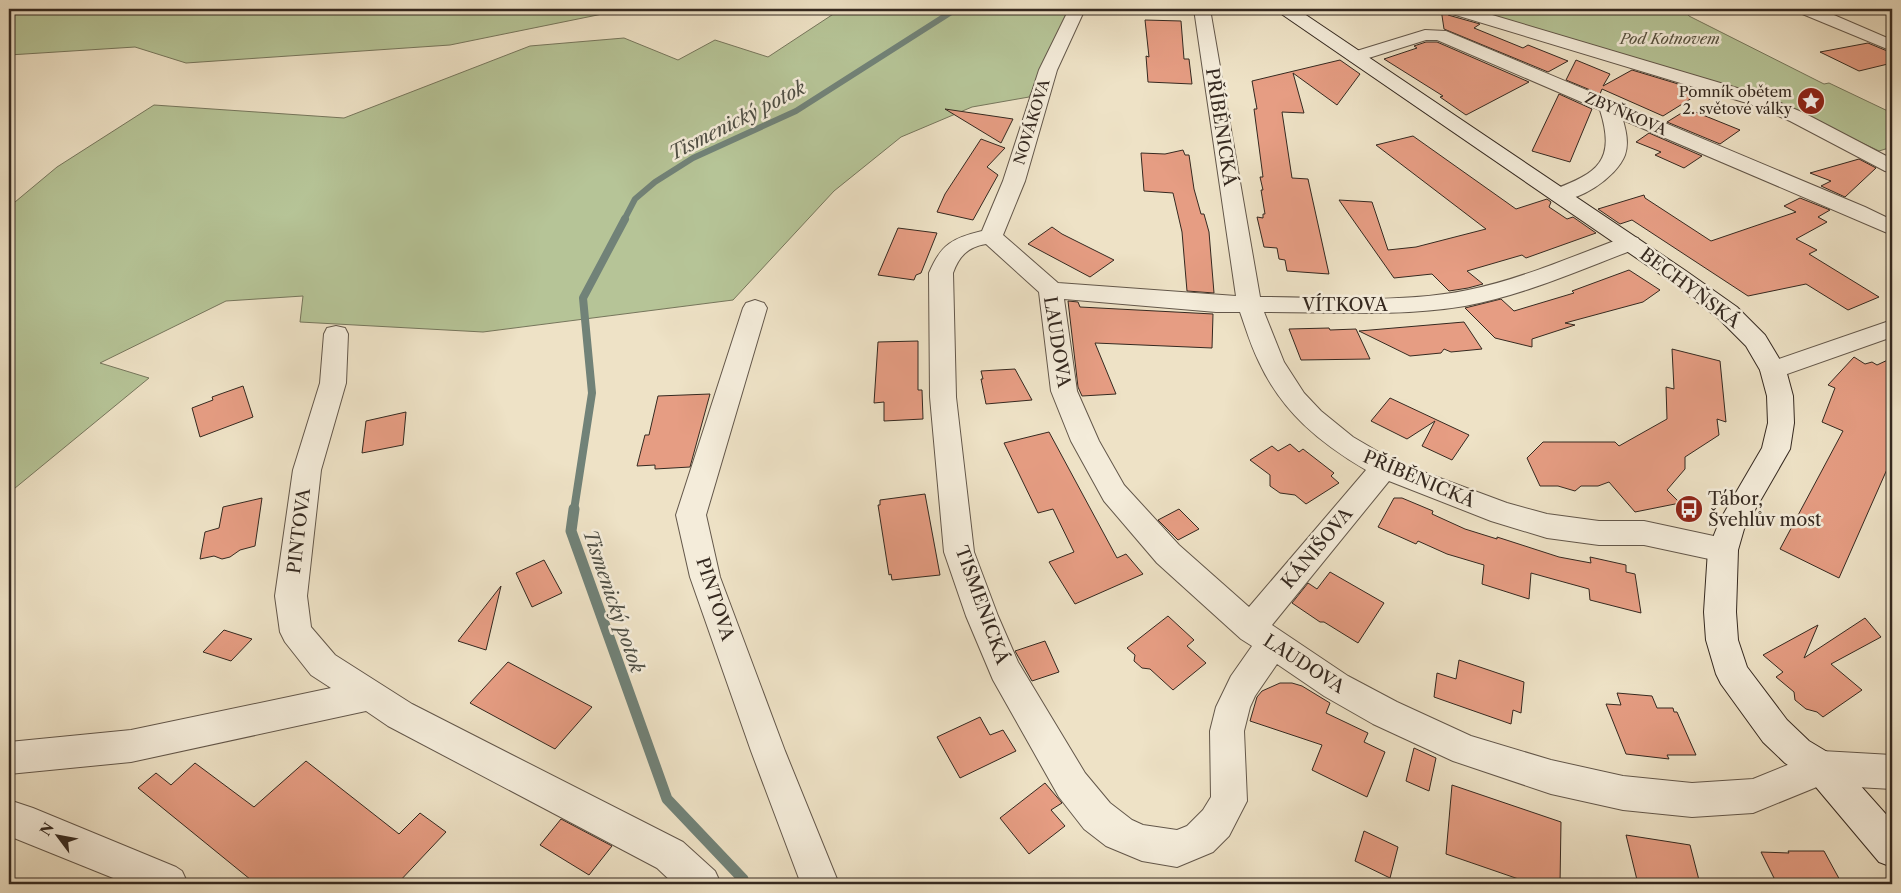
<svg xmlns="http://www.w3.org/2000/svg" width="1901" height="893" viewBox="0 0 1901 893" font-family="'Libre Caslon Text',serif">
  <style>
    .green { fill: #b6c497; stroke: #76765c }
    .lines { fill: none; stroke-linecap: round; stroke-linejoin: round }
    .stream-far2 { stroke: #718278; stroke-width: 6 }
    .stream-far1 { stroke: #718278; stroke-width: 8 }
    .stream { stroke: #718278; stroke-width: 11 }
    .building { fill: #e69d83; stroke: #352920 }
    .minor-casing { stroke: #63574a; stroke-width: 2 }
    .tertiary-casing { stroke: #63574a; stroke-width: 2 }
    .secondary-casing { stroke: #352920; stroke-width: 2 }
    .minor { fill: #f4ecda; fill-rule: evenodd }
    .tertiary { fill: #f4ecda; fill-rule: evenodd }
    .secondary { fill: #f4ecda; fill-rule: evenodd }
    .labels { text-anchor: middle; stroke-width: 5; stroke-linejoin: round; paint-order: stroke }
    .far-park-label { font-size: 15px; font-style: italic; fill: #55503e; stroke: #f4ecda }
    .far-poi-label { font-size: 15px; fill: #352920; stroke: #f4ecda; text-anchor: end }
    .far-street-label { font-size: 15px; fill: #352920; stroke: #f4ecda }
    .street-label { font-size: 18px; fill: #352920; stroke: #f4ecda }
    .poi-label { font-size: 18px; fill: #352920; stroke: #f4ecda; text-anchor: start }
    .water-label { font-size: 19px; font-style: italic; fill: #4e4e44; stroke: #f4ecda }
  </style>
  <rect width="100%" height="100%" fill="#eee2c6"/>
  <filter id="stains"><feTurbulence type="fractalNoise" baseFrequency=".004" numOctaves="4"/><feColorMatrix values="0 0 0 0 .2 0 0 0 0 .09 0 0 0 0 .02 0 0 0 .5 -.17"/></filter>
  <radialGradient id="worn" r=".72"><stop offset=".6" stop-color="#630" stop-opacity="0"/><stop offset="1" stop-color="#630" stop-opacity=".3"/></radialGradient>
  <!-- green -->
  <g class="green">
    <polygon points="9,9 627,9 450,45 186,63 135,47 9,55"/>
    <polygon points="841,9 1073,9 1071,9 1029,97 972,107 901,137 834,191 733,300 483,332 300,322 303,296 226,301 100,363 149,378 9,493 9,207 57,167 154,105 344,118 530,46 624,38 678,60 715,40 768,57"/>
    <polygon points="1466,9 1684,9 1689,16 1824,84 1829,83 1892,113 1892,147 1879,151 1776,102"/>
  </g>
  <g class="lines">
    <!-- stream-far2 -->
    <g class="stream-far2">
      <polyline points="263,9 290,12 314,9"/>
      <polyline points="624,220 635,199 655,182 693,158 796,111 956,9"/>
    </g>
    <!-- stream-far1 -->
    <polyline class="stream-far1" points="574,510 592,393 583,298 625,219"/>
    <!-- stream -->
    <polyline class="stream" points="574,509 571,531 667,799 743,879 745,884"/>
  </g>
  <!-- building -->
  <g class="building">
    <polygon points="1441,9 1445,9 1448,15 1480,24 1474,28 1523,48 1528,45 1568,61 1548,72 1444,29"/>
    <polygon points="1145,20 1181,21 1184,59 1189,59 1192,84 1148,82 1146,56 1149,57"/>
    <polygon points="1426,42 1437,42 1529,82 1466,115 1440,97 1443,96 1384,59 1417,48 1414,46"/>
    <polygon points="1868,43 1892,53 1892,63 1859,71 1820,52"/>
    <polygon points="1340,60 1360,74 1337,105 1293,73 1304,113 1282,112 1292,178 1308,179 1329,274 1287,271 1285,260 1279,259 1277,248 1264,247 1257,217 1263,218 1263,214 1265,214 1261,190 1263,190 1260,177 1263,177 1254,109 1257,109 1252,81"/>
    <polygon points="1576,60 1610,74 1603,86 1632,70 1675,83 1700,93 1663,116 1602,89 1600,94 1566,80"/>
    <polygon points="1559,94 1592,109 1570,162 1532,151"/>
    <polygon points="945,109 1013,119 1001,143"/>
    <polygon points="1688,109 1740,130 1720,144 1667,122"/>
    <polygon points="1649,133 1702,156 1684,168 1655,155 1661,152 1636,142"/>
    <polygon points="1413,136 1516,209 1547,199 1551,202 1549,207 1567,219 1573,217 1596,233 1526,258 1522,255 1467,271 1483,284 1468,288 1449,291 1432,274 1394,278 1339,200 1372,202 1388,250 1416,247 1486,229 1376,145"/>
    <polygon points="981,139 1005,148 987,167 998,175 973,220 937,212 945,194"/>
    <polygon points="1183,150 1185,155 1189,155 1194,189 1201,214 1204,214 1209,232 1214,293 1187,291 1182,232 1173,193 1144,191 1141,153 1165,154"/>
    <polygon points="1859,159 1876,168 1845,197 1821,186 1831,181 1810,173"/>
    <polygon points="1644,195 1645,198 1711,241 1796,212 1784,206 1800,198 1830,210 1818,217 1827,222 1796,239 1817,250 1809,254 1879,297 1848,310 1806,284 1748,296 1632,220 1620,224 1598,209"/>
    <polygon points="1052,227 1062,234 1114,260 1090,277 1028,244"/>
    <polygon points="898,228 937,233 921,273 916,275 914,280 878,275"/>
    <polygon points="1629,270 1660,290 1643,302 1565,323 1575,325 1532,339 1532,347 1495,338 1465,308 1501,299 1514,311 1574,293 1572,291"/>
    <polygon points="1068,301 1078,302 1080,307 1213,314 1212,348 1095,343 1116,394 1082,396 1078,387"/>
    <polygon points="1464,322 1482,349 1451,352 1444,349 1441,353 1410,356 1359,331"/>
    <polygon points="1329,328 1330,330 1356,329 1370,359 1301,360 1289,329"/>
    <polygon points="918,341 918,390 922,390 923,419 884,421 884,402 874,403 878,342"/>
    <polygon points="1672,349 1720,361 1726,422 1717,419 1719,435 1685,457 1685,469 1667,490 1680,503 1635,512 1609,482 1598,486 1581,486 1575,491 1558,486 1540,486 1527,458 1543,442 1615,442 1619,446 1667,419 1666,387 1674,389"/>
    <polygon points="1854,357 1865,364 1872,362 1877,365 1892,358 1892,458 1839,578 1780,549 1843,431 1822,422 1835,388 1828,385"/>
    <polygon points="1015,369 1032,400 986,404 981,379 983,379 981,371"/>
    <polygon points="243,386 253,417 200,437 192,408 213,400 212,397"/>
    <polygon points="710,394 690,467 655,469 655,465 637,466 645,435 649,435 658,396"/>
    <polygon points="1390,398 1469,435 1452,460 1422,446 1435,421 1407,439 1371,421"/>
    <polygon points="406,412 403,445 362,453 366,421"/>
    <polygon points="1049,432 1117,558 1126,554 1143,574 1075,604 1049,562 1074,552 1053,509 1038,513 1004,443"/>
    <polygon points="1290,444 1299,452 1303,449 1334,473 1331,476 1339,483 1306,504 1295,495 1280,493 1270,486 1270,475 1250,460 1272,446 1278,451"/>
    <polygon points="925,494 940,575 892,580 891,574 889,575 878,505 880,505 880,500"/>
    <polygon points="262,498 255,546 240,550 230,557 222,559 214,556 200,559 205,532 219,528 223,507"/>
    <polygon points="1394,498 1402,498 1433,511 1432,514 1465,529 1497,539 1497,537 1559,557 1591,563 1590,557 1626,565 1626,572 1635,574 1641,613 1590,600 1589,589 1531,573 1529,599 1482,584 1484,565 1447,554 1418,541 1416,544 1378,527"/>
    <polygon points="1179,509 1199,529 1178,540 1158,520"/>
    <polygon points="544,560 562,593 532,607 516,573"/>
    <polygon points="1330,572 1384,603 1358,643 1324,622 1320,622 1292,603 1308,583 1317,589"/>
    <polygon points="501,586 486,650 458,641"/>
    <polygon points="1168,616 1194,640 1187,646 1206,663 1173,690 1150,669 1142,668 1134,661 1135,655 1127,648"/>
    <polygon points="1865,618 1881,637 1831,664 1862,690 1823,717 1817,712 1806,709 1795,700 1794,692 1776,677 1783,672 1763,655 1818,625 1804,658"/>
    <polygon points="224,630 252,639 231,661 203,652"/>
    <polygon points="1045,641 1059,672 1032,681 1015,651"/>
    <polygon points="1459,660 1524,682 1521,713 1513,710 1511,724 1434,697 1437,673 1456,679"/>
    <polygon points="508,662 592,707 555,749 470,703"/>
    <polygon points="1280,683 1292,683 1302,686 1330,703 1326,713 1368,733 1364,742 1385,752 1367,797 1312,770 1322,745 1250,721 1257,697 1262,691"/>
    <polygon points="1617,693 1652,696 1657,708 1673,708 1674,712 1677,712 1696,755 1667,755 1669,759 1626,754 1606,704 1621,705"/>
    <polygon points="980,717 990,735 1003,730 1016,751 960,778 937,737"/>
    <polygon points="1414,748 1436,758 1429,791 1406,781"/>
    <polygon points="306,761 399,834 420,813 446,832 397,884 256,884 138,788 156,773 171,785 195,763 254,807"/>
    <polygon points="1045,783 1062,803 1051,810 1065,826 1029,854 1000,818"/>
    <polygon points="1452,785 1561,822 1560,884 1533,884 1446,854"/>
    <polygon points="561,819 612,846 589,875 540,845"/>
    <polygon points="1364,831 1398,847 1390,878 1355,861"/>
    <polygon points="1626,835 1690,845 1700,884 1638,884"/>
    <polygon points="1788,851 1824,851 1842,884 1777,884 1761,852 1789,853"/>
  </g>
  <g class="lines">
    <defs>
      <g id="minor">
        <path d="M1069,9H1085L1057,70L1025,181L1003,235L1058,283L1236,296L1194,9H1210L1260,297C1327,297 1402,304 1468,290C1521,279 1571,257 1622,238L1630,236L1638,238L1641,243L1638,248C1582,269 1525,295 1465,306C1399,317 1331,312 1264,312L1284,362L1304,393L1321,411L1353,437L1394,461L1507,503L1547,514L1599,521H1644L1723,538L1734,542L1738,550L1734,558L1723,562L1644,545H1599L1547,538L1491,521L1389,481L1272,625L1348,676L1397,702L1471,736L1551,760L1623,776L1692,783L1753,779L1822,751L1834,756L1840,768L1834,780L1753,813L1692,817L1623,810L1551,794L1453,761L1373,724L1324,696L1277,664L1255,696L1250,707L1244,731L1247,801L1229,836L1213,852L1177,867L1142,861L1106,846L1084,829L1059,797L993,680L966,616L944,552L930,397L929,273C941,244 953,238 982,231L1003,181L1039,70ZM986,244L1039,292L1051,391L1071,441L1104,501L1157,563L1241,639L1252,646L1231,676L1216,707L1210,731L1211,797L1203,810L1187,826L1177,830L1143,825L1132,820L1110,803L1085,773L1018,662L998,616L974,552L956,397L953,273C959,256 968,247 986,244ZM1064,299L1216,312H1240C1246,329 1251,346 1259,362C1282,412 1320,443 1366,470L1249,607L1179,545L1124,485L1099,441L1077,391Z"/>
        <polygon points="1447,9 1472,9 1764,96 1804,113 1892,159 1892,173 1885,171 1790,121 1750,104 1449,13"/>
        <path d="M1425,30L1446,31L1865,207L1892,220V235L1623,120C1626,131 1629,143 1625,155C1617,177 1576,205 1552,200L1549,195L1552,190C1598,173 1616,161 1600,110L1437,40H1426L1356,62L1350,61L1347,57L1350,53Z"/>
        <polygon points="755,300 764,303 767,308 706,515 720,577 785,751 839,884 801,884 751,751 690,577 676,515 743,308 746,303"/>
        <polygon points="1892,320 1892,337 1773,379 1764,376 1760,370 1764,364"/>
        <polygon points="336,326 345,328 348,334 346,383 321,470 307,596 311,627 335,655 412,704 683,842 715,871 721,884 674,884 657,868 388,726 366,711 131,762 9,774 9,742 131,730 331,688 311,675 285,642 280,632 275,596 293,470 320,383 324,334 327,328"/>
        <polygon points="9,800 33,808 176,867 182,871 188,884 128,884 9,836"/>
      </g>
      <g id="tertiary">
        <polygon points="1798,9 1820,9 1892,40 1892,51 1800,13"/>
        <polygon points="1822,751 1892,755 1892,789 1822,785 1810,780 1804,768 1810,756"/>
      </g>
      <polygon id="secondary" points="1278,9 1297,9 1686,271 1737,307 1765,335 1786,370 1793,396 1794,423 1790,449 1744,529 1738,550 1736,612 1738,640 1747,667 1787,720 1809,741 1834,756 1892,821 1892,867 1879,862 1810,780 1785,763 1763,742 1721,684 1716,674 1706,640 1704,612 1708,550 1720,520 1762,448 1768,423 1767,396 1760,370 1746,346 1719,319 1670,281 1280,13"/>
    </defs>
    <!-- minor casing -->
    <use href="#minor" class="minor-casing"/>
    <!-- tertiary casing -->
    <use href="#tertiary" class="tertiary-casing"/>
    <!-- secondary casing -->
    <use href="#secondary" class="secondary-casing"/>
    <!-- minor -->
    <use href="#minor" class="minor"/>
    <!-- tertiary -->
    <use href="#tertiary" class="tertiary"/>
    <!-- secondary -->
    <use href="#secondary" class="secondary"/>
  </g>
  <!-- icons -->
  <defs>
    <symbol id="sight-disc" viewBox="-11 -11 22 22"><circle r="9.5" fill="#8f2418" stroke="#f4ecda"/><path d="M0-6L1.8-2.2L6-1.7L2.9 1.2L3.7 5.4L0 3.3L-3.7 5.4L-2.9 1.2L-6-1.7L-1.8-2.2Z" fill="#fff"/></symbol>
    <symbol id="bus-disc" viewBox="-11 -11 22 22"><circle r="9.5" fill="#8f2418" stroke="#f4ecda"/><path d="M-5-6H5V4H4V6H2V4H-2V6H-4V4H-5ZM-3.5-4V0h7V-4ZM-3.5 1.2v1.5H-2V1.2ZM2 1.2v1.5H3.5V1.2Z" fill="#fff"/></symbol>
  </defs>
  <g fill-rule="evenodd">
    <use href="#sight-disc" x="1795" y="85" width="32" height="32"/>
    <use href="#bus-disc" x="1673" y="493" width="32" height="32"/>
  </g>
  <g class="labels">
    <!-- far-park labels -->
    <g class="far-park-label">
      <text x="1670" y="44">Pod Kotnovem</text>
    </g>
    <!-- far-poi labels -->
    <g class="far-poi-label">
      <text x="1792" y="97">Pomník obětem<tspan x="1792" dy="17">2. světové války</tspan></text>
    </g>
    <!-- far-street labels -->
    <g class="far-street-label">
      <text transform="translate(1626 114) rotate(23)" y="5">ZBYŇKOVA</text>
      <text transform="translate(1032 122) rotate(-73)" y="5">NOVÁKOVA</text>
    </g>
    <!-- street labels -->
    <g class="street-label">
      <text transform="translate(1221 127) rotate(81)" y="6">PŘÍBĚNICKÁ</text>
      <text transform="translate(1690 288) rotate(37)" y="6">BECHYŇSKÁ</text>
      <text x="1345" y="311">VÍTKOVA</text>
      <text transform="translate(1057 342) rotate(81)" y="6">LAUDOVA</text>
      <text transform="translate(1419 479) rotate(23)" y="6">PŘÍBĚNICKÁ</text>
      <text transform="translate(299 531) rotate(-83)" y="6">PINTOVA</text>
      <text transform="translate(1317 548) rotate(-50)" y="6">KÁNIŠOVA</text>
      <text transform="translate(715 599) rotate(72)" y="6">PINTOVA</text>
      <text transform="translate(982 605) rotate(70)" y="6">TISMENICKÁ</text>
      <text transform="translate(1304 664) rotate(33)" y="6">LAUDOVA</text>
    </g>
    <!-- poi labels -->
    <g class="poi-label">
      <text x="1708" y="505">Tábor,<tspan x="1708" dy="21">Švehlův most</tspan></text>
    </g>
    <!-- water labels -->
    <g class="water-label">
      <text transform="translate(737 120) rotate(-27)" y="7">Tismenický potok</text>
      <text transform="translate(614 601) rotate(71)" y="7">Tismenický potok</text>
    </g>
  </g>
  <!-- margin -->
  <rect width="1901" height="893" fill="none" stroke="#eee2c6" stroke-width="30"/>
  <rect x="10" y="10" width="1881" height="873" fill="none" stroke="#352920" stroke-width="2.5"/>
  <rect x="15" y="15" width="1871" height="863" fill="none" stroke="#352920"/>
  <!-- north arrow -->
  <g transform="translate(58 836) rotate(302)" stroke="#f4ecda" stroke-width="4" paint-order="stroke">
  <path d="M0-4L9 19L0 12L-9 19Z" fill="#352920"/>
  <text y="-8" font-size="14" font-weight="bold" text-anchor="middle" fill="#352920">N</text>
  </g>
  <rect width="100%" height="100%" filter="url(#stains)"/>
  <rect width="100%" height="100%" fill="url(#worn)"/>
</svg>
